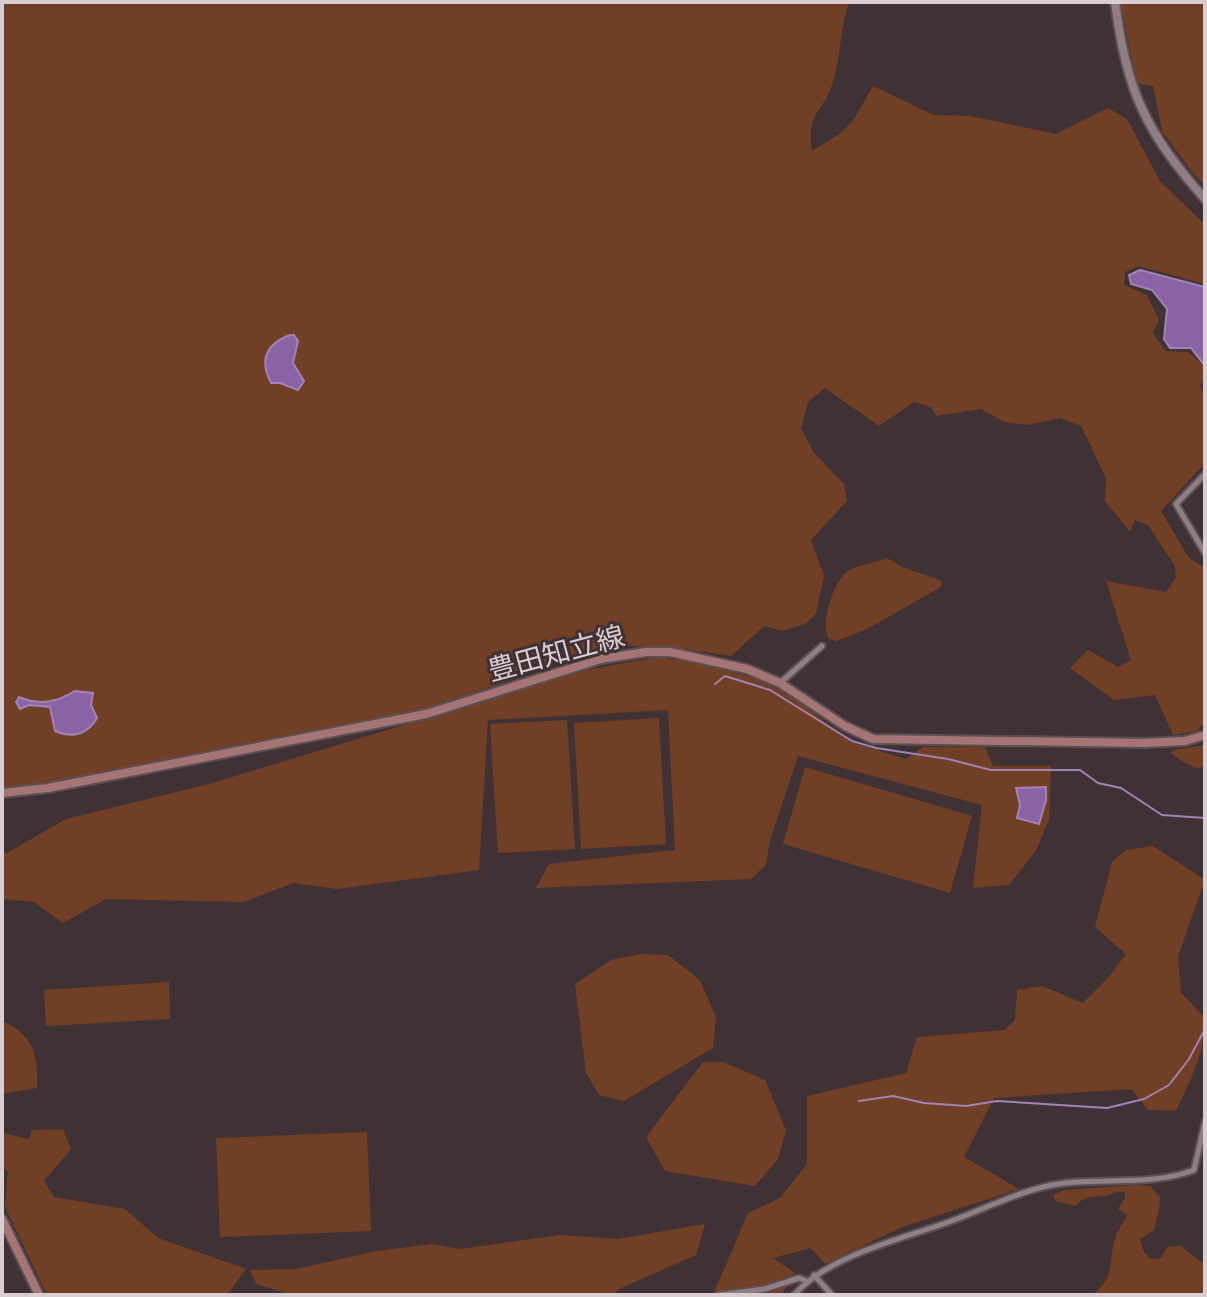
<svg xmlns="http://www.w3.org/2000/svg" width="1207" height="1297" viewBox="0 0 1207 1297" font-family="'Source Serif 4','Noto Sans JP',serif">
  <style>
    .green { fill: #713f25 }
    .water { fill: #8a62a6; stroke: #a283b3; stroke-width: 2 }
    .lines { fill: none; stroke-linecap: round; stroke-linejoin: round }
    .stream { stroke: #a283b3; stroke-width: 2 }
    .street-casing { stroke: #5c4f53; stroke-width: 9 }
    .secondary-casing { stroke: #5c4f53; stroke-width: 12 }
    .primary-casing { stroke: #5c4f53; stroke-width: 12 }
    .street { stroke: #907e83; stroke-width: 5 }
    .secondary { stroke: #907e83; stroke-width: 8 }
    .primary { stroke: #a57474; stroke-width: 8 }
    .labels { text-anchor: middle; stroke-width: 6; stroke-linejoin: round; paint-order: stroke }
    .street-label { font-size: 28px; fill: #d9cfd2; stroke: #403135 }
  </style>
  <rect width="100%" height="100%" fill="#403135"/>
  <!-- green -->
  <g class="green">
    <path d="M2,2H849C840,28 841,55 833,82C824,113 806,111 812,151L841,133L854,119L873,86L934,115L971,116L1056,134L1108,108L1127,119L1160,181L1205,225V284L1138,266L1125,272L1124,285L1147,295L1159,320L1153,333L1165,351L1188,352L1202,364L1205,376L1200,386L1205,398V463L1161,511L1189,558L1205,568V722L1197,731L1173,735L1155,695L1114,700L1070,668L1088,650L1118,667L1131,660L1106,581L1166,592L1176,578L1175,566L1148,525L1135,520L1130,532L1105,501L1106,478L1081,426L1060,418L1028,425L1004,422L981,409L936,416L931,407L914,402L879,426L825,388L808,402L801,428L814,453L844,484L847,501L811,540L824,576L816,614L805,624L782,631L764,626L731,656L663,646H619L553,665L430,708L66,780L2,788Z"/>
    <polygon points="1120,2 1205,2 1205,186 1193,173 1162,131 1153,86 1137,83"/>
    <path d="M887,558L902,567L942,581L941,587L867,629L837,641L829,639C819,624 834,578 850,570C861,564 875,563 887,558Z"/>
    <polygon points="657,657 694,662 759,679 798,701 851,742 906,759 923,747 985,747 993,766 1051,766 1049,820 1035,852 1009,885 973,888 982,805 798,756 770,840 766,865 751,879 536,888 549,864 675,850 668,710 488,720 479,870 337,889 293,883 244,902 106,899 63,923 34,902 2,899 2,852 7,853 66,819 209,784 582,671"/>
    <polygon points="659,718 666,844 581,849 574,723"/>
    <polygon points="567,720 575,849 498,853 490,724"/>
    <polygon points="1205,745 1205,762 1199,769 1183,762 1171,753 1173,750"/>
    <polygon points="805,767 972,816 950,893 783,844"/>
    <path d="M1153,846L1205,880L1178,956L1181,993L1205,1018C1205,1052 1191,1080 1176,1111L1148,1110L1131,1089L994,1098L964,1157L1019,1189L902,1227L825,1264L811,1248L773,1258L795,1273L781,1295H713L748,1213L780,1198L807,1164V1096L906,1073L917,1037L1005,1030L1015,1020L1017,990L1042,986L1083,1003L1109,977L1126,954L1095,927L1112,862L1126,850Z"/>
    <polygon points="641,954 668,955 700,980 716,1017 713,1048 624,1101 599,1095 586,1073 575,984 611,960"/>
    <polygon points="169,982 170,1019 46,1026 44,990"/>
    <path d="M2,1021C34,1035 38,1055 37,1088L2,1094Z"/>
    <polygon points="703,1062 723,1062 765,1080 786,1130 778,1159 755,1186 665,1171 646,1137"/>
    <polygon points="63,1129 71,1149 44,1181 54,1197 125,1209 158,1238 246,1269 227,1295 47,1295 5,1207 8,1172 2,1164 2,1133 29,1139 32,1130"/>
    <polygon points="367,1132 371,1231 220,1237 216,1138"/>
    <path d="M1137,1185L1150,1186L1160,1197C1160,1210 1157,1218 1154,1230L1140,1239L1143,1250L1150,1259L1161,1258L1167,1247L1181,1246L1205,1265V1295H1092C1117,1275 1108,1262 1115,1238C1118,1229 1124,1223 1127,1215L1118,1209L1125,1198V1192C1116,1190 1115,1194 1106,1196C1094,1197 1084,1195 1076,1206L1055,1201L1053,1195L1064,1190Z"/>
    <polygon points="705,1224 696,1255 619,1289 613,1295 292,1295 256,1284 250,1270 296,1269 377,1251 432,1244 460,1249 560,1235 617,1239"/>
  </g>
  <!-- water -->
  <g class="water">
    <polygon points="1140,270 1205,287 1205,366 1191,348 1170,348 1164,339 1167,309 1152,290 1131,284 1129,275"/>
    <path d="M290,335H294L298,341L293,363L304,381L298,390L280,383H271C259,360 266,344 290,335Z"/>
    <path d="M75,691L93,693L91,705L97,718C87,735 72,738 55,731L50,707L29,705L20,709L16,702L19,697C40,706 57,702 75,691Z"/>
    <polygon points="1046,787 1046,800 1039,824 1017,818 1020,805 1016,788"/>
  </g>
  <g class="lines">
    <!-- stream -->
    <g class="stream">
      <polyline points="715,684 725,676 770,690 852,741 876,748 948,759 991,770 1080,770 1098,783 1121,788 1162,815 1205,818"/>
      <polyline points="859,1101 893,1096 924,1103 966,1106 997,1101 1107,1108 1144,1099 1169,1085 1189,1059 1205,1029"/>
    </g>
    <defs>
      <g id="street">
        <polyline points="1205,474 1176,504 1205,553"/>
        <polyline points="780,683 822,646"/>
        <polyline points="814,1275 832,1295"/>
        <polyline points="719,1295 765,1289 799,1278 806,1281"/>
        <path d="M794,1295C828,1256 898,1240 946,1223C978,1212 1010,1195 1043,1187C1092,1175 1147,1188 1194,1170L1205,1122"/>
      </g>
      <path id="secondary" d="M1115,2C1127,92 1145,131 1205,199"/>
      <g id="primary">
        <polyline points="2,793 48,788 426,714 601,659 646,652 670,652 747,669 780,683 845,726 873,739 1144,743 1185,741 1205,735"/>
        <polyline points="2,1219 39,1295"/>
      </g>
    </defs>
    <!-- street casing -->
    <use href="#street" class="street-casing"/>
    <!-- secondary casing -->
    <use href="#secondary" class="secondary-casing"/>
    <!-- primary casing -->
    <use href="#primary" class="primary-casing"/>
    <!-- street -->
    <use href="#street" class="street"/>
    <!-- secondary -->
    <use href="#secondary" class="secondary"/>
    <!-- primary -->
    <use href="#primary" class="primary"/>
  </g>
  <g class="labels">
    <!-- street labels -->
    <g class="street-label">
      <text transform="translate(556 653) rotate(-15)" y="10">豊田知立線</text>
    </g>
  </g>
  <!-- border -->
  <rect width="1207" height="1297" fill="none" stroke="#d9cfd2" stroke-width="8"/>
</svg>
